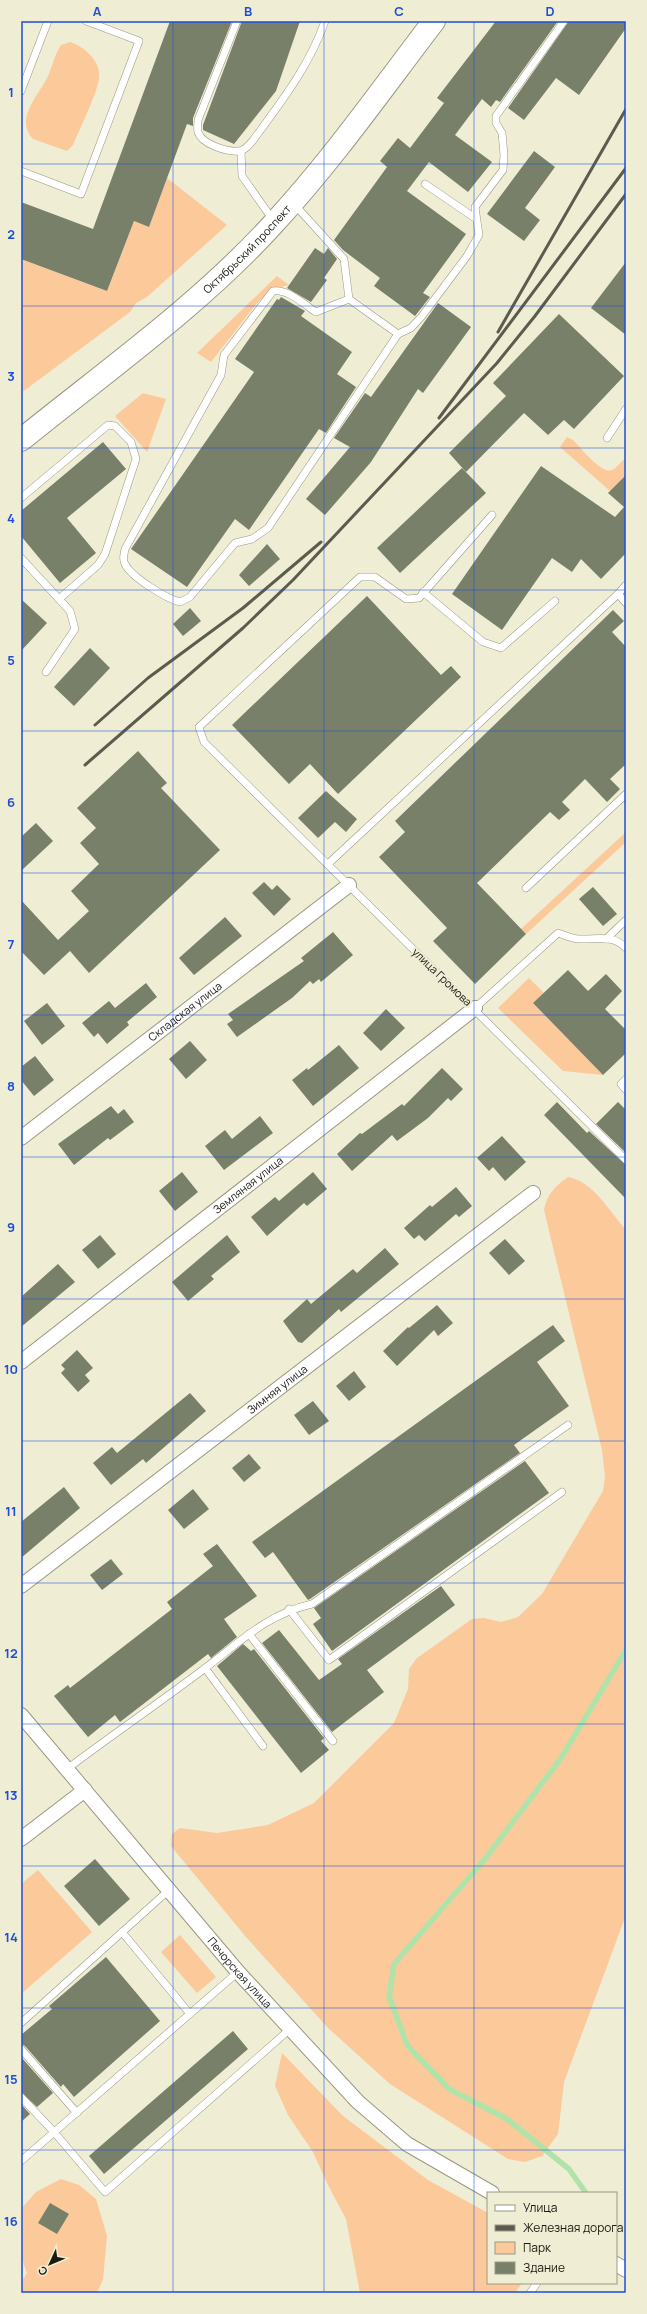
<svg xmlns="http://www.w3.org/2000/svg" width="647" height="2314" viewBox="0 0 647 2314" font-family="Manrope,sans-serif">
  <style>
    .green { fill: #fcc99a }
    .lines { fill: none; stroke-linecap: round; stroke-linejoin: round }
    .stream { stroke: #afe3aa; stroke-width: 5.5 }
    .building { fill: #78806a }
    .service-casing { stroke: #9a9881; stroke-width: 8 }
    .minor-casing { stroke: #9a9881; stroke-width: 16 }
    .primary-casing { stroke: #9a9881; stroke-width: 24 }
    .service { stroke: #fff; stroke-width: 7 }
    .minor { stroke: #fff; stroke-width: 14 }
    .primary { stroke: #fff; stroke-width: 22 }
    .rail { stroke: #5c5b4d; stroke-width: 3 }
    .grid { fill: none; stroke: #1d4ed8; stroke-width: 1; stroke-opacity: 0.55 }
    .labels { text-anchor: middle; stroke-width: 4; stroke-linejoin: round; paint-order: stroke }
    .street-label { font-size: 11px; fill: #1b1a11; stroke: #efedd4 }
    .neatline { fill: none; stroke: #1d4ed8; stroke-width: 1.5 }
    .grid-label { font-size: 13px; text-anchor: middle; font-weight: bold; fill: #1d4ed8 }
  </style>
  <rect width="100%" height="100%" fill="#efedd4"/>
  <!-- green -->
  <g class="green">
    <path d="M70,42C85,47 102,62 99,79C96,96 80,128 73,145L67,151L33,139C12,117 44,91 50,71C54,61 55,54 61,45Z"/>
    <polygon points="167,178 227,225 147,297 136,303 130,312 21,393 21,259 107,291 134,221 149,227"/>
    <polygon points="277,276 289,285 273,289 257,303 211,362 197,353"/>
    <polygon points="143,393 166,399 147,452 115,416"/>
    <path d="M567,437L573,440C581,448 601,474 612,470C617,468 622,461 626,457V475L610,491L560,447Z"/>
    <polygon points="626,832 626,842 526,934 521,929"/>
    <polygon points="529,978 544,993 533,1003 603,1075 563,1071 498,1008"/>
    <path d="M568,1177C593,1181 610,1212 626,1230V1915L564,2082L558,2134L542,2156L525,2162L508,2159L390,2084L328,2028L246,1937L171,1846L172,1834L180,1828L217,1833L268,1825L314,1803L394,1723L408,1689L409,1669L417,1658L472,1619L484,1618L501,1622L518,1617L542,1594L603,1491L605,1477L602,1450L544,1210C547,1194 555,1186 568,1177Z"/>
    <polygon points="38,1870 92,1932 21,1994 21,1884"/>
    <polygon points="180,1935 216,1977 197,1993 161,1952"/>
    <polygon points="282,2053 343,2116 428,2180 488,2213 488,2283 522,2283 515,2293 360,2293 346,2219 328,2185 313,2152 288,2115 275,2086"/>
    <polygon points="61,2179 79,2185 96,2199 107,2236 103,2279 97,2293 21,2293 21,2282 27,2273 21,2257 21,2209 36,2192"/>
  </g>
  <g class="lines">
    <!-- stream -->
    <polyline class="stream" points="586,2193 569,2169 507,2119 449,2089 407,2045 389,1996 394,1964 485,1859 561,1758 626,1650"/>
  </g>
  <!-- building -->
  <g class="building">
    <polygon points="170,21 232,21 193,118 193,126 187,124 149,227 134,221 107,291 21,259 21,202 93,229"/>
    <polygon points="242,21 300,21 276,91 234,144 203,130 203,125"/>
    <polygon points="496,21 558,21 500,102 496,100 491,107 482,99 455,135 492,162 468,192 429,162 407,191 466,234 423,293 430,297 415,316 374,286 380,278 343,250 334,240 387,167 380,161 398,138 410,148 444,103 437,98"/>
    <polygon points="569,21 626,21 626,28 579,95 556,78 524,120 508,108"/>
    <polygon points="534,151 555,167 525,208 540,220 524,241 487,214"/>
    <polygon points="315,248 324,254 328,248 337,259 324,278 327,280 311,302 287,288"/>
    <polygon points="626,262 626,335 591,308"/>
    <polygon points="281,297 305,311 301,316 352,352 337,374 356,387 326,433 319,429 249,530 235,519 187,587 131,549 254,372 235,359 277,299 279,300"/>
    <polygon points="438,303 471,327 423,393 418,389 371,462 325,515 306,499 350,447 334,438 365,393 371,397"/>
    <polygon points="559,314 624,376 574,429 564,420 548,435 524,413 466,472 449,453 506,396 493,383"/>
    <polygon points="103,442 126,469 67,518 96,553 60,583 21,536 21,511"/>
    <polygon points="541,466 615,517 624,507 608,493 626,475 626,553 601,579 581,559 572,572 552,558 502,630 452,594"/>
    <polygon points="462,468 486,493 400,573 377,548"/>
    <polygon points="267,544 280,559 249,586 239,575"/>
    <polygon points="367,596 441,675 451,666 461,677 338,794 310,764 289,784 232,725"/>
    <polygon points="21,599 47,623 21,651"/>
    <polygon points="190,608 201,621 183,636 173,624"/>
    <polygon points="613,610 624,621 612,632 626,647 626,764 610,779 620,789 607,802 585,779 562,802 570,810 559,820 550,812 477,883 526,934 475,984 433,941 447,928 379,857 405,832 395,821"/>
    <polygon points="90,648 110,668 74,706 54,687"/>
    <polygon points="138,751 167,783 161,788 220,850 89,973 70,951 44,975 21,951 21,900 58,940 89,911 71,891 99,864 80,843 96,828 77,808"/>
    <polygon points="326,791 357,819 346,832 335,822 318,838 298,818"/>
    <polygon points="36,823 53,841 21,871 21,837"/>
    <polygon points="264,882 272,890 277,885 291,899 274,916 252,893"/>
    <polygon points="593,887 617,914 603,926 579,899"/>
    <polygon points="225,917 242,936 194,975 179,958"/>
    <polygon points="333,932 353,955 321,982 319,979 313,984 310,981 292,998 237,1037 227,1024 233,1020 228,1014 304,961 301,958"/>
    <polygon points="568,970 588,991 606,974 622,991 605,1009 626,1030 626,1053 603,1075 533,1003"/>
    <polygon points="146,983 157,997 127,1022 129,1025 107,1044 98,1033 94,1037 82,1023 109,1001 115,1008"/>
    <polygon points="47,1003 65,1026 42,1045 24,1021"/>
    <polygon points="386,1009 405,1028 381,1051 363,1033"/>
    <polygon points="190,1041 207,1060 186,1079 169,1059"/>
    <polygon points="339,1045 359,1068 313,1106 292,1080 307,1068 308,1070"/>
    <polygon points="35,1056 54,1080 34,1096 21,1080 21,1067"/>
    <polygon points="442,1068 463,1089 451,1101 448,1098 428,1118 397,1141 392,1135 352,1171 337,1154 360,1133 362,1134 402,1104 404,1106"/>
    <polygon points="557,1102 587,1133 589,1131 626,1165 626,1199 544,1115"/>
    <polygon points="618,1102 626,1110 626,1153 596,1124"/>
    <polygon points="111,1106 118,1114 124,1109 134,1122 110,1140 108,1138 74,1165 58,1144"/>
    <polygon points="260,1116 273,1133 224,1170 205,1146 225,1130 232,1139"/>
    <polygon points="502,1136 526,1162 505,1181 493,1167 489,1171 477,1158"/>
    <polygon points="182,1172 198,1192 175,1211 159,1191"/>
    <polygon points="313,1172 327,1189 307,1206 304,1203 267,1236 251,1217 275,1197 279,1201"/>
    <polygon points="456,1187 472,1206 459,1217 456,1214 425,1241 419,1235 414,1239 404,1228 430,1205 432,1207"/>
    <polygon points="100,1235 116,1254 98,1269 82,1250"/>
    <polygon points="227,1235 240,1252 211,1276 214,1279 188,1301 172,1282"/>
    <polygon points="505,1239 525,1261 509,1275 489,1253"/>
    <polygon points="385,1248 399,1264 341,1312 339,1309 302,1343 298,1342 283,1321 307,1299 311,1304 353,1269 357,1273"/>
    <polygon points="58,1264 75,1282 21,1327 21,1297"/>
    <polygon points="437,1305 453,1323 438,1336 434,1330 397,1366 383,1351 408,1327 409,1328"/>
    <polygon points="553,1325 565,1341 537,1362 569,1406 514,1445 520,1453 310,1599 308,1600 273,1552 265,1558 252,1542"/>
    <polygon points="77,1350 93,1368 85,1375 90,1381 78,1392 61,1373 65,1369 61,1365"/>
    <polygon points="354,1371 366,1387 349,1401 336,1386"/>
    <polygon points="190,1393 206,1411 146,1463 143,1459 111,1485 93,1463 112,1447 117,1453"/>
    <polygon points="313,1401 329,1421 309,1435 294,1415"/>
    <polygon points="249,1454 261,1468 244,1482 232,1468"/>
    <polygon points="525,1461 549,1493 332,1651 313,1624 321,1618 314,1608"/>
    <polygon points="64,1487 80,1508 21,1558 21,1522"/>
    <polygon points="193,1489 209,1509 184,1529 168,1510"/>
    <polygon points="217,1544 257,1596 224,1619 237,1637 211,1658 208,1654 120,1722 115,1715 88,1737 54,1696 68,1685 70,1688 172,1609 167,1602 213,1566 203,1554"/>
    <polygon points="111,1559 123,1574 102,1590 90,1575"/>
    <polygon points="441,1586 455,1605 367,1670 384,1692 332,1732 262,1643 279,1630 319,1680 342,1664 338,1659"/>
    <polygon points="243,1644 251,1651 254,1649 324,1738 321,1741 329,1750 301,1773 217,1666"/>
    <polygon points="95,1859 130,1899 99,1926 64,1886"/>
    <polygon points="106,1957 160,2021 74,2097 63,2084 61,2087 25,2046 21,2044 21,2035 52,2009 49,2006"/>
    <polygon points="233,2031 248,2049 104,2174 89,2156"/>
    <polygon points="21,2057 53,2093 37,2107 21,2092"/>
    <polygon points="21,2104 30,2114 21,2122"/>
    <polygon points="50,2203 69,2214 57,2234 38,2223"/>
  </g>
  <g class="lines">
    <defs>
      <g id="service">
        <path d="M237,21L198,120C198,123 197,129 198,132C202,145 228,152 239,151C246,150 250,144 254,139C281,102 310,65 325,21"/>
        <polyline points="21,91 48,21"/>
        <polyline points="241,151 242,176 273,220"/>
        <polyline points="21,171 81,194 139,41 86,21"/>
        <polyline points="425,184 475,218"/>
        <path d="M294,204L344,259L349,299L398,334L268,528L252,539L235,543L190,597L180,602C167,599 131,577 125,564C122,559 124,555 125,549L221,375L224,355L273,291C287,288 305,305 316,312L349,299"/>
        <polyline points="398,334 411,328 422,316 467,256 479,235 475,207 503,170 504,155 502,133 496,123 496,116 564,21"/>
        <polyline points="607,438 626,409"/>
        <polyline points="21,498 108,425 115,426 131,442 136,459 105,554 98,565 59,599"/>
        <polyline points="492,515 419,598 406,599 375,577 360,577 199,727 204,742 626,1160"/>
        <polyline points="21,558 70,611 75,629 46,672"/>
        <polyline points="423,592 483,642 501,648 555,601"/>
        <polyline points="618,594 626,585"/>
        <polyline points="328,864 618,594 626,603"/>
        <polyline points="526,888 626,794"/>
        <polyline points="606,939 626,920"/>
        <path d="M475,1008L558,933C564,935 572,939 579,939C596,940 613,934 626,948"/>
        <polyline points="626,1079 621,1084 626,1090"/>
        <polyline points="289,1609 329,1660 562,1492"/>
        <polyline points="249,1634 333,1741"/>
        <polyline points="205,1668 263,1746"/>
        <path d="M67,1769C112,1735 159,1703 204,1669C240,1642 267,1614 312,1604L568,1425"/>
        <polyline points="122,1932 190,2014"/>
        <polyline points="21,2023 169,1890"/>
        <polyline points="21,2049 77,2113"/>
        <polyline points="21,2097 54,2132 105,2192 290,2029"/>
        <polyline points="21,2161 238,1972"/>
        <polyline points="530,2293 537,2283"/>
      </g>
      <g id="minor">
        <path id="s1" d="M21,1138L349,885"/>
        <path id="s2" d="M21,1362L475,1008"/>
        <path id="s3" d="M21,1586L533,1193"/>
        <path id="s4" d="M21,1715L238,1972L358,2102L407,2144L492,2193"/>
        <polyline points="21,1839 85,1790"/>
        <polyline points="616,2264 626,2270"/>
      </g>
      <g id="primary">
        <path id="s5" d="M21,440C106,371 201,304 275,222C333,159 382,89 434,21"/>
      </g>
    </defs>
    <!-- service casing -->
    <use href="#service" class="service-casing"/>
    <!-- minor casing -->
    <use href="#minor" class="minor-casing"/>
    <!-- primary casing -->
    <use href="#primary" class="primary-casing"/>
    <!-- service -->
    <use href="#service" class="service"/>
    <!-- minor -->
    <use href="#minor" class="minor"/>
    <!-- primary -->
    <use href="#primary" class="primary"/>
    <!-- rail -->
    <g class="rail">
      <polyline points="498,332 626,109"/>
      <polyline points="439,418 626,168"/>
      <polyline points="95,725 148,678 243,608 321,542"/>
      <polyline points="85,765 243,628 293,580 497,363 535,316 626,194"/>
    </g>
  </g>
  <!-- grid -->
  <path class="grid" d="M173,21V2293M324,21V2293M474,21V2293M21,164H626M21,306H626M21,448H626M21,590H626M21,731H626M21,873H626M21,1015H626M21,1157H626M21,1299H626M21,1441H626M21,1583H626M21,1724H626M21,1866H626M21,2008H626M21,2150H626"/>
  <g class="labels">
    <!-- street labels -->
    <g class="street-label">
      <text dy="4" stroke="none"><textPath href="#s5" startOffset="296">Октябрьский проспект</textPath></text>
      <text transform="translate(442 977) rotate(44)" y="4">улица Громова</text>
      <text dy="4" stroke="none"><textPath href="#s1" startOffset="207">Складская улица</textPath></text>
      <text dy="4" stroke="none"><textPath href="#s2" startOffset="288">Земляная улица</textPath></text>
      <text dy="4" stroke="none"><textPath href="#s3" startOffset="323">Зимняя улица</textPath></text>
      <text dy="4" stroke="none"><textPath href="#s4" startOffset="338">Печорская улица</textPath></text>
    </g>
  </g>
  <!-- border -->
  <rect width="647" height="2314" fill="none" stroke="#efedd4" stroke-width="44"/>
  <!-- legend -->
  <rect x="487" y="2192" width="130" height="92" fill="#efedd4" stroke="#9a9986"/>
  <rect x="495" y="2205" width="20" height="6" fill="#ffffff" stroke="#9a9986"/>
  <text x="523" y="2212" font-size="12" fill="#1b1a11">Улица</text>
  <rect x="495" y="2225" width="20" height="6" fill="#5c5b4d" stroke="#9a9986"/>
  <text x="523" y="2232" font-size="12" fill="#1b1a11">Железная дорога</text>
  <rect x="495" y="2242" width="20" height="12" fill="#fcc99a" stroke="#9a9986"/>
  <text x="523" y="2252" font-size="12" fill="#1b1a11">Парк</text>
  <rect x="495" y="2262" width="20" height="12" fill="#78806a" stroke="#9a9986"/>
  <text x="523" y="2272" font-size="12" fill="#1b1a11">Здание</text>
  <!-- north arrow -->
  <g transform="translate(50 2264) rotate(226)" stroke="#efedd4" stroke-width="3" paint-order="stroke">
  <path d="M0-3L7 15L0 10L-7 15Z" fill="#1b1a11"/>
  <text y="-6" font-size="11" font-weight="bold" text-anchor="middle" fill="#1b1a11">С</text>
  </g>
  <rect x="22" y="22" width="603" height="2270" class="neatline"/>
  <g class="grid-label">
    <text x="97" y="16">A</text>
    <text x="248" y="16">B</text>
    <text x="399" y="16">C</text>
    <text x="550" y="16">D</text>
    <text x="11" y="97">1</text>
    <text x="11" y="239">2</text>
    <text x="11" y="381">3</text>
    <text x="11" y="523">4</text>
    <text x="11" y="665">5</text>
    <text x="11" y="807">6</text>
    <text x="11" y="949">7</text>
    <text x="11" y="1091">8</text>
    <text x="11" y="1232">9</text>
    <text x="11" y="1374">10</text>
    <text x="11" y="1516">11</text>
    <text x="11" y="1658">12</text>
    <text x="11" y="1800">13</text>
    <text x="11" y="1942">14</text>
    <text x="11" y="2084">15</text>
    <text x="11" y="2226">16</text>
  </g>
</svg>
